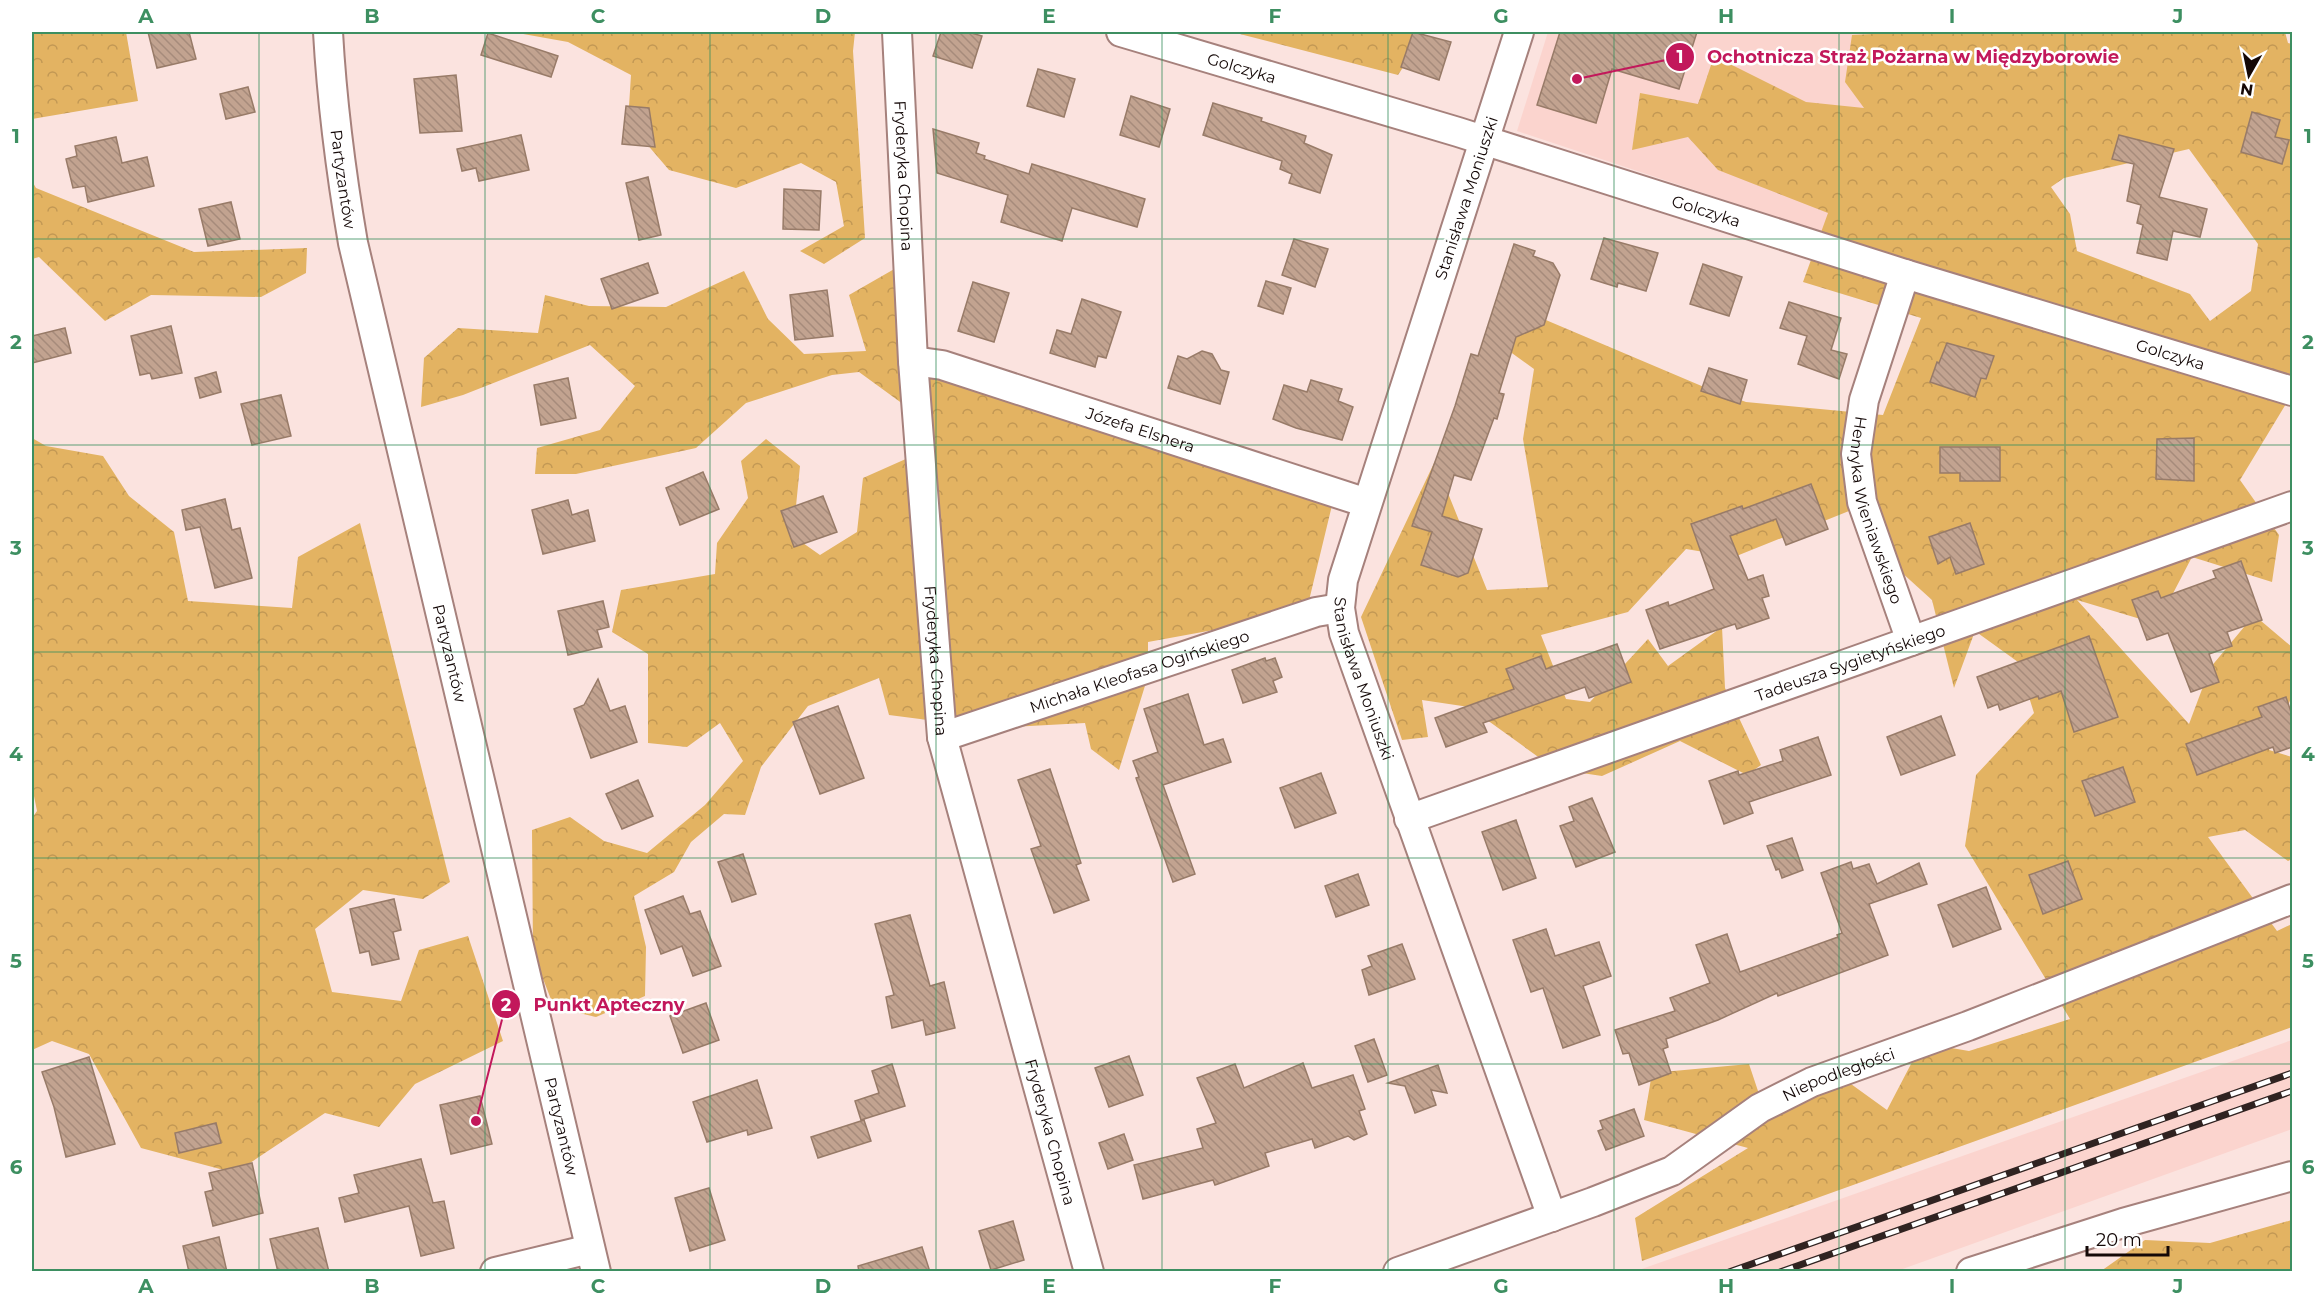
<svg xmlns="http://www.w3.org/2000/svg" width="2324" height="1303" viewBox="0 0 2324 1303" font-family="Montserrat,sans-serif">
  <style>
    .built { fill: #fbd4ce }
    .forest { fill: url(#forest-crowns); fill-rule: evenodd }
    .building { fill: url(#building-back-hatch); stroke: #987b68; stroke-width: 1.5 }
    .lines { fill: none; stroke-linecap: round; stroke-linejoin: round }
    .minor-casing { stroke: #a6817c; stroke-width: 32 }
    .minor { stroke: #fff; stroke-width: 28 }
    .rail-casing { stroke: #302321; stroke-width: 7 }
    .rail { stroke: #fff; stroke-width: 4.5; stroke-dasharray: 14; stroke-linecap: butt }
    .grid { fill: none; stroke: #3d8f61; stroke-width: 1.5; stroke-opacity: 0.55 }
    .labels { text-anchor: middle; stroke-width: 5; stroke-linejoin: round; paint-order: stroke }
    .street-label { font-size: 16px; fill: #140807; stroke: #fff }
    .leader { fill: none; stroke: #c2185b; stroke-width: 2 }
    .callout-dot { fill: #c2185b; stroke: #fff; stroke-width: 2 }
    .mark-label { font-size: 18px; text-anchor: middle; font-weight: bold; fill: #fff }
    .callout-label { font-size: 18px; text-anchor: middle; font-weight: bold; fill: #c2185b; stroke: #fff; stroke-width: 5; stroke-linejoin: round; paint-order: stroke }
    .neatline { fill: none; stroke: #3d8f61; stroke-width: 2 }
    .grid-label { font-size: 20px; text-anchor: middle; font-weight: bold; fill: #3d8f61 }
  </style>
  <defs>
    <pattern id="forest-crowns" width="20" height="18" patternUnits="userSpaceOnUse" patternTransform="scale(1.5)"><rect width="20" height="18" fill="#e3b362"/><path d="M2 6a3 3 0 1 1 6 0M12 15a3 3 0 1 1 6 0" fill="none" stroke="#c29854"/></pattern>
    <pattern id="building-back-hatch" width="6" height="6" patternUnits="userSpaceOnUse" patternTransform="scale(1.5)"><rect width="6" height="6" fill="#c2a390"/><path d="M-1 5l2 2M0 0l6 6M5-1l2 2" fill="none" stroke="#a68b7b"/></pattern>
  </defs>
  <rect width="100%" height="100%" fill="#fbe3df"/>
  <!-- built -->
  <g class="built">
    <polygon points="1548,32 1929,32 1863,246 1517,131"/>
    <polygon points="2292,1040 2292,1129 1897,1271 1636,1271"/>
  </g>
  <!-- forest -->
  <g class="forest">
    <polygon points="32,32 126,32 138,101 32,119"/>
    <polygon points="512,32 855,32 853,51 865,238 824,264 800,251 844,226 836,182 801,163 736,188 669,170 628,122 631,75 568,42"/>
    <polygon points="1232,32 1426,32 1398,75"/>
    <path d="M1914,32H2285L2288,43L2292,44V394L2240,480L2279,535L2272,582L2192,557L2157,624L2077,600L2189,724L2210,668L2254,615L2292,647V696L2269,750L2292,757V859L2288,861L2245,830L2208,837L2277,931L2292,924V1027L1642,1261L1635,1218L1748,1148L1644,1120L1652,1073L1749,1064L1766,1115L1844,1079L1887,1110L1922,1043L1969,1051L2070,1019L1965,846L1976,775L2034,713L2018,662L1975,631L1954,688L1932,600L1868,542L1849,511L1734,557L1686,549L1628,612L1541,635L1566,699L1590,702L1648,639L1668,666L1722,627L1725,688L1761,765L1747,775L1680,741L1602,776L1555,769L1469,707L1422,700L1428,737L1402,740L1361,617L1435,461L1487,590L1548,587L1523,439L1534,369L1491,338L1508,304L1704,387L1746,402L1883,415L1921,318L1803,282L1828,213L1718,170L1688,137L1632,150L1640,93L1698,104L1714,56L1806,102L1864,108L1845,82L1852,35ZM2189,149L2258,244L2251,291L2210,321L2190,294L2077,251L2070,214L2051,187L2064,178Z"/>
    <polygon points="32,181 36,188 194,252 307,248 306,273 261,297 151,295 105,321 39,257 32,259"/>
    <polygon points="903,264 925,361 1334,497 1306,613 1148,642 1148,676 1119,770 1091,749 1085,723 990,728 889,715 879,678 808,706 761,767 745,815 724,814 691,842 674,872 634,896 646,947 645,996 596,1017 554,1007 533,953 532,830 570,817 604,841 647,853 705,805 743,761 720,723 687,747 648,743 648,654 612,632 621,590 715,574 717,543 748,498 741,461 766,439 800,466 793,536 820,555 857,532 863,478 917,454 918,415 859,372 832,375 746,403 696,448 576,474 535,474 537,448 600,430 635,386 590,345 463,395 421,407 424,358 458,328 538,333 545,295 589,306 666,307 744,271 768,319 804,354 866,351 849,295"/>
    <polygon points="32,438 46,446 103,456 129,496 174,532 188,601 292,608 298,557 360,523 450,882 423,899 363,890 315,929 332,992 401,1001 419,950 468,936 503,1041 415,1084 379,1127 325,1113 235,1173 141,1148 89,1054 52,1041 32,1050 32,818 37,811 32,786"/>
    <polygon points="2292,1220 2292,1271 2101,1271 2145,1240 2210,1243"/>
  </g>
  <!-- building -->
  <g class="building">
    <polygon points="148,32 189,32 196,59 157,68"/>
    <polygon points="941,32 968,32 982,36 972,68 933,56"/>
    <polygon points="1413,32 1451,42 1439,80 1401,67"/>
    <polygon points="1560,32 1697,32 1679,89 1612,69 1596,123 1537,105"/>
    <polygon points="488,33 558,56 551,77 481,55"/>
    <polygon points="1038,69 1075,79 1064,117 1027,106"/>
    <polygon points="456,75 462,131 420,133 414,79"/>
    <polygon points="248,87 255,112 226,119 220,94"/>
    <polygon points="1131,96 1170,109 1159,147 1120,135"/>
    <polygon points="1213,103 1262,118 1261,121 1306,136 1304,143 1332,155 1320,193 1289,183 1292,174 1280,169 1282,161 1203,135"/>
    <polygon points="626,106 649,108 655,147 622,144"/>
    <polygon points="2252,112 2280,120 2275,137 2289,140 2282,164 2241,152"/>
    <polygon points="933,129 979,143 976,153 985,156 984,159 1029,174 1032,164 1145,199 1137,227 1072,208 1062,241 1001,222 1008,195 937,173"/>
    <polygon points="521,135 529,170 479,181 476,168 462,171 457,149"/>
    <polygon points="2119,135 2174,149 2159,197 2207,209 2200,237 2173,231 2167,260 2137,253 2143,225 2137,223 2141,205 2127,201 2134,164 2112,159"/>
    <polygon points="116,137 122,163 147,157 154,186 88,202 85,186 73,188 66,159 77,156 75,146"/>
    <polygon points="648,177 661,235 639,240 626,183"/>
    <polygon points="784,189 821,191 819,230 783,229"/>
    <polygon points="231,202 240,239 208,246 199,209"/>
    <polygon points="1604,238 1658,253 1646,291 1618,283 1617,287 1591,279"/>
    <polygon points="1294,239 1328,249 1315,287 1282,275"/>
    <polygon points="1514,244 1535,251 1533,256 1553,263 1560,275 1544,325 1516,337 1499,393 1504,394 1497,419 1494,418 1471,480 1454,475 1442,516 1482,529 1468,573 1458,577 1421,565 1432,532 1412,526 1455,406 1471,354 1478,356"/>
    <polygon points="648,263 658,293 612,309 601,279"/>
    <polygon points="1703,264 1742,277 1729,316 1690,304"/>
    <polygon points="1266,281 1291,288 1283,314 1258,306"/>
    <polygon points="973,282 1009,293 994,342 958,331"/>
    <polygon points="827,290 833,336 795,340 790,295"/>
    <polygon points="1082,299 1121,312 1106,358 1098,356 1095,367 1050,353 1057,330 1071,334"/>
    <polygon points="1789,302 1841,318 1831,350 1847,354 1839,379 1798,364 1807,336 1780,328"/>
    <polygon points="171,326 182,373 152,379 150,373 140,375 131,336"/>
    <polygon points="65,328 71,353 32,363 32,336"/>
    <polygon points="1947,343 1994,356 1986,379 1981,378 1975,397 1930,382 1937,362 1939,363"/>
    <polygon points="1202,351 1212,354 1221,370 1229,372 1220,404 1168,388 1178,356 1187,359"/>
    <polygon points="1709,368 1747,380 1740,404 1701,391"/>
    <polygon points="216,372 221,392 200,398 195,378"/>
    <polygon points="568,378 576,418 541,425 534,385"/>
    <polygon points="1311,380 1342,389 1338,401 1353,407 1342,440 1296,428 1273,419 1284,385 1307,392"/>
    <polygon points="281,395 291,436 252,445 241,404"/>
    <polygon points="2194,438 2194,481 2156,479 2157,439"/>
    <polygon points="1940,447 2000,447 2000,481 1960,481 1960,473 1940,473"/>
    <polygon points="703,472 719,509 680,525 666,488"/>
    <polygon points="1811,484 1828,529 1786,545 1776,519 1730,536 1748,580 1763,575 1769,596 1762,598 1769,618 1737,629 1735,624 1660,649 1646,610 1668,602 1669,606 1714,589 1691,524 1742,506 1743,509"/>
    <polygon points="823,496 837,532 794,547 781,511"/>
    <polygon points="225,499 232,530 240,528 252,578 215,588 200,527 186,530 182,510"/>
    <polygon points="568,500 572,515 588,510 595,541 543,554 532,510"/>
    <polygon points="1970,523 1984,564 1956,574 1950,557 1938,564 1929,537"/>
    <polygon points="2241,561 2262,620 2227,632 2232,646 2209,654 2219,682 2191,692 2168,633 2147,640 2132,600 2158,591 2161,598 2216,578 2213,571"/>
    <polygon points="603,601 609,627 597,630 602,647 568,655 558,611"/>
    <polygon points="2089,636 2118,717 2074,732 2061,691 2039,699 2038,696 2000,710 1998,704 1988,708 1977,677"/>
    <polygon points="1617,644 1631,682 1589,698 1585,687 1483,723 1487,732 1446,747 1435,718 1514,689 1506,669 1541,656 1546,669"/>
    <polygon points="1265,658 1266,661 1275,658 1282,677 1273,681 1277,692 1243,703 1232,670"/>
    <polygon points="598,679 610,711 625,706 637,742 591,758 574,709 584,705"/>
    <polygon points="1188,694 1204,745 1223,739 1231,762 1163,785 1195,874 1173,882 1136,778 1139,777 1133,761 1158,752 1144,709"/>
    <polygon points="2286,697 2292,715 2292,747 2275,753 2273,747 2197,775 2186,744 2262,717 2258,707"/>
    <polygon points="838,706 864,778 820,794 793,722"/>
    <polygon points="1941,716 1955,755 1901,775 1887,737"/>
    <polygon points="1818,737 1831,775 1749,802 1753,813 1724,824 1709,781 1738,771 1739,775 1783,761 1780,750"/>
    <polygon points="2123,767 2135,802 2095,816 2082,781"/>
    <polygon points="1050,769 1081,863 1076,865 1089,900 1054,913 1031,849 1041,846 1018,780"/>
    <polygon points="1321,773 1336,813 1295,828 1280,788"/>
    <polygon points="638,780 653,816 622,829 606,794"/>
    <polygon points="1592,798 1615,852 1576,867 1560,826 1574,821 1569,807"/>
    <polygon points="1516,820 1536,878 1503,890 1482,832"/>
    <polygon points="1792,838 1803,870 1782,878 1779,869 1776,870 1767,846"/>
    <polygon points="743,854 756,894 732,902 718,862"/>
    <polygon points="2068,861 2082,899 2043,914 2029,875"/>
    <polygon points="1851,862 1853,869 1869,864 1877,884 1919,863 1927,884 1869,904 1888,955 1778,996 1777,993 1718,1020 1666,1039 1668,1047 1663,1049 1671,1073 1639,1085 1629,1053 1623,1054 1615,1030 1675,1011 1670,998 1710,983 1696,945 1727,934 1740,972 1838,937 1837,935 1842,933 1821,873"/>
    <polygon points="1358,874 1369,905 1336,917 1325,886"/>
    <polygon points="1986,887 2001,929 1953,947 1938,905"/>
    <polygon points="683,896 690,914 700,911 721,966 693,976 682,946 661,954 645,910"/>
    <polygon points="394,899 401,930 393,932 399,959 372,965 369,951 360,953 350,909"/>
    <polygon points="910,915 930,986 944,982 955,1028 926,1035 923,1020 892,1028 886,997 894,995 875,924"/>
    <polygon points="1546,929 1555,956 1599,942 1611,976 1583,986 1600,1035 1563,1048 1543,988 1531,992 1513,940"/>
    <polygon points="1402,944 1415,979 1369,995 1362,970 1372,966 1368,956"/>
    <polygon points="706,1003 719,1040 683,1053 670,1016"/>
    <polygon points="1374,1039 1387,1075 1368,1082 1355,1046"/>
    <polygon points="1129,1056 1143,1095 1109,1107 1095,1068"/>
    <polygon points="89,1057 115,1144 66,1157 54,1107 42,1072"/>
    <polygon points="1303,1063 1312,1088 1353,1075 1365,1109 1359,1111 1367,1134 1354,1140 1348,1136 1315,1148 1312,1139 1265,1153 1269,1166 1215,1185 1213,1180 1143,1199 1134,1165 1203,1148 1197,1129 1216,1123 1197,1078 1235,1064 1244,1088"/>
    <polygon points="892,1064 905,1106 861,1120 855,1101 879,1093 872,1071"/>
    <polygon points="1438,1065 1447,1093 1431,1090 1436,1105 1415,1113 1405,1086 1388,1083"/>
    <polygon points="757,1080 772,1128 748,1135 747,1130 707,1142 693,1102"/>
    <polygon points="480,1096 492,1144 451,1154 440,1105"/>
    <polygon points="1634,1109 1644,1136 1606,1150 1598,1131 1603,1129 1600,1121"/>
    <polygon points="864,1120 871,1141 818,1158 811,1137"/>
    <polygon points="216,1123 221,1143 179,1153 175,1133"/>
    <polygon points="1124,1134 1133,1160 1108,1169 1099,1143"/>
    <polygon points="421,1159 433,1203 444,1201 454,1248 421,1256 409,1206 345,1222 339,1198 359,1193 354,1175"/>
    <polygon points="252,1163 263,1213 213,1226 205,1192 213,1190 209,1173"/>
    <polygon points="709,1188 725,1240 690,1251 675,1198"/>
    <polygon points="1013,1221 1024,1260 991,1270 979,1231"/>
    <polygon points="318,1228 329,1272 278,1272 270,1239"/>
    <polygon points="219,1237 227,1272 189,1272 183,1246"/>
    <polygon points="922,1247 930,1272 859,1272 858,1266"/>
  </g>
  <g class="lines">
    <defs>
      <g id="minor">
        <path id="s1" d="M328,32C332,103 341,173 353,243L596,1272"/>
        <path id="s2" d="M897,32L913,361L942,737L1089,1272"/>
        <path id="s3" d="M1121,32L1458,132L1905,274L2292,391"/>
        <path id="s4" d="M1519,32L1343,580L1340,608L1344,633L1552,1217"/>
        <path id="s5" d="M1905,274L1864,400L1856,454L1862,502L1911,641"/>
        <path id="s6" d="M913,361L942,365L1367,503"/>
        <path id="s7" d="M942,737L1316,612L1340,608"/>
        <path id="s8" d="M1409,819L2292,506"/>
        <polyline points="495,1272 590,1249"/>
        <path id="s9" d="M1398,1272L1593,1202L1672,1171L1760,1108L1812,1082L1968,1026L2292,899"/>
        <polyline points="1971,1272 2123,1223 2292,1176"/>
      </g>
    </defs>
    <!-- minor casing -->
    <use href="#minor" class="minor-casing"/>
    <!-- minor -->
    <use href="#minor" class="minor"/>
    <defs>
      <g id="rail">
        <polyline points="1729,1272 2292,1073"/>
        <polyline points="1780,1272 2292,1091"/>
      </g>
    </defs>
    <!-- rail casing -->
    <use href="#rail" class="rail-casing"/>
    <!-- rail -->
    <use href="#rail" class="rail"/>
  </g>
  <!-- grid -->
  <path class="grid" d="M259,32V1272M485,32V1272M710,32V1272M936,32V1272M1162,32V1272M1388,32V1272M1614,32V1272M1839,32V1272M2065,32V1272M32,239H2292M32,445H2292M32,652H2292M32,858H2292M32,1064H2292"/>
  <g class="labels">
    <!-- street labels -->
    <g class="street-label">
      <text dy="6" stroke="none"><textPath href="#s3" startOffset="126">Golczyka</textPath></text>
      <text dy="6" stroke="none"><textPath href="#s2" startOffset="144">Fryderyka Chopina</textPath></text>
      <text dy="6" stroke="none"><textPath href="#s1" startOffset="148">Partyzantów</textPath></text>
      <text transform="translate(1466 198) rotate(-72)" y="6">Stanisława Moniuszki</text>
      <text dy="6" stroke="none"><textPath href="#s3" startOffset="612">Golczyka</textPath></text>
      <text dy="6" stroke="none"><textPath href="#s3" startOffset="1098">Golczyka</textPath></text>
      <text dy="6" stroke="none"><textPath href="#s6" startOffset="238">Józefa Elsnera</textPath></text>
      <text dy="6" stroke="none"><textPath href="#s5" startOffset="246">Henryka Wieniawskiego</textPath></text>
      <text dy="6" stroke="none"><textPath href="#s1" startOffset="634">Partyzantów</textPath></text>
      <text dy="6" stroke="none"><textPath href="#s2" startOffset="630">Fryderyka Chopina</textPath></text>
      <text dy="6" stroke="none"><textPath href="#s8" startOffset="468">Tadeusza Sygietyńskiego</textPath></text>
      <text dy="6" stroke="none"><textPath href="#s7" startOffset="208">Michała Kleofasa Ogińskiego</textPath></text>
      <text dy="6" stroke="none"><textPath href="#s4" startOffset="678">Stanisława Moniuszki</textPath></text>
      <text dy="6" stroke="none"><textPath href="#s9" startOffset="486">Niepodległości</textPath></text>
      <text dy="6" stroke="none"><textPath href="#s1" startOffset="1120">Partyzantów</textPath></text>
      <text dy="6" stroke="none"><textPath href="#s2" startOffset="1116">Fryderyka Chopina</textPath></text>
    </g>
  </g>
  <!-- callouts -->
  <path class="leader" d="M1577 79L1680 57M476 1121L506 1004"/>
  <g class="callout-dot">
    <circle cx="1577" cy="79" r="6"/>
    <circle cx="476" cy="1121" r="6"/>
    <circle cx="1680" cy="57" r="15"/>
    <circle cx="506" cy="1004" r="15"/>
  </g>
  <g class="mark-label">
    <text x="1680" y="63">1</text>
    <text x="506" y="1011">2</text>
  </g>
  <g class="callout-label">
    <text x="1913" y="63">Ochotnicza Straż Pożarna w Międzyborowie</text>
    <text x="609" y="1011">Punkt Apteczny</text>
  </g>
  <!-- border -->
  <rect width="2324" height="1303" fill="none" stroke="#ffffff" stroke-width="66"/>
  <!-- north arrow -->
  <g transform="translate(2249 75) rotate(189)" stroke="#ffffff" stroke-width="4.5" paint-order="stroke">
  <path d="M0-4.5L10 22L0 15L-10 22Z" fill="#140807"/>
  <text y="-9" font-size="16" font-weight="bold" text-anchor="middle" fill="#140807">N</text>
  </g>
  <!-- scale -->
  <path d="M2087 1246v9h81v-9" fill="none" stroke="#140807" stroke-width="3"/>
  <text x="2096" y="1246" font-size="18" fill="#140807" stroke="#ffffff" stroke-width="4.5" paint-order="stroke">20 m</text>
  <rect x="33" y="33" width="2258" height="1237" class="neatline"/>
  <g class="grid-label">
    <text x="146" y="23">A</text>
    <text x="372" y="23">B</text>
    <text x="598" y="23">C</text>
    <text x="823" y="23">D</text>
    <text x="1049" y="23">E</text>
    <text x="1275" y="23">F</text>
    <text x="1501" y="23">G</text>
    <text x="1726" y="23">H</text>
    <text x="1952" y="23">I</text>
    <text x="2178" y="23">J</text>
    <text x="16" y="143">1</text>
    <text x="2308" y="143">1</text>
    <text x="16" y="349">2</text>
    <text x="2308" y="349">2</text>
    <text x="16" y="555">3</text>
    <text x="2308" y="555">3</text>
    <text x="16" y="761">4</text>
    <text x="2308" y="761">4</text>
    <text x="16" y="968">5</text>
    <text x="2308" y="968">5</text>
    <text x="16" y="1174">6</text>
    <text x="2308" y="1174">6</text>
    <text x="146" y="1293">A</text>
    <text x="372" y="1293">B</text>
    <text x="598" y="1293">C</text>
    <text x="823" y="1293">D</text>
    <text x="1049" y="1293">E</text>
    <text x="1275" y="1293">F</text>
    <text x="1501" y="1293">G</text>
    <text x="1726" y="1293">H</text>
    <text x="1952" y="1293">I</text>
    <text x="2178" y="1293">J</text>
  </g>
</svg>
